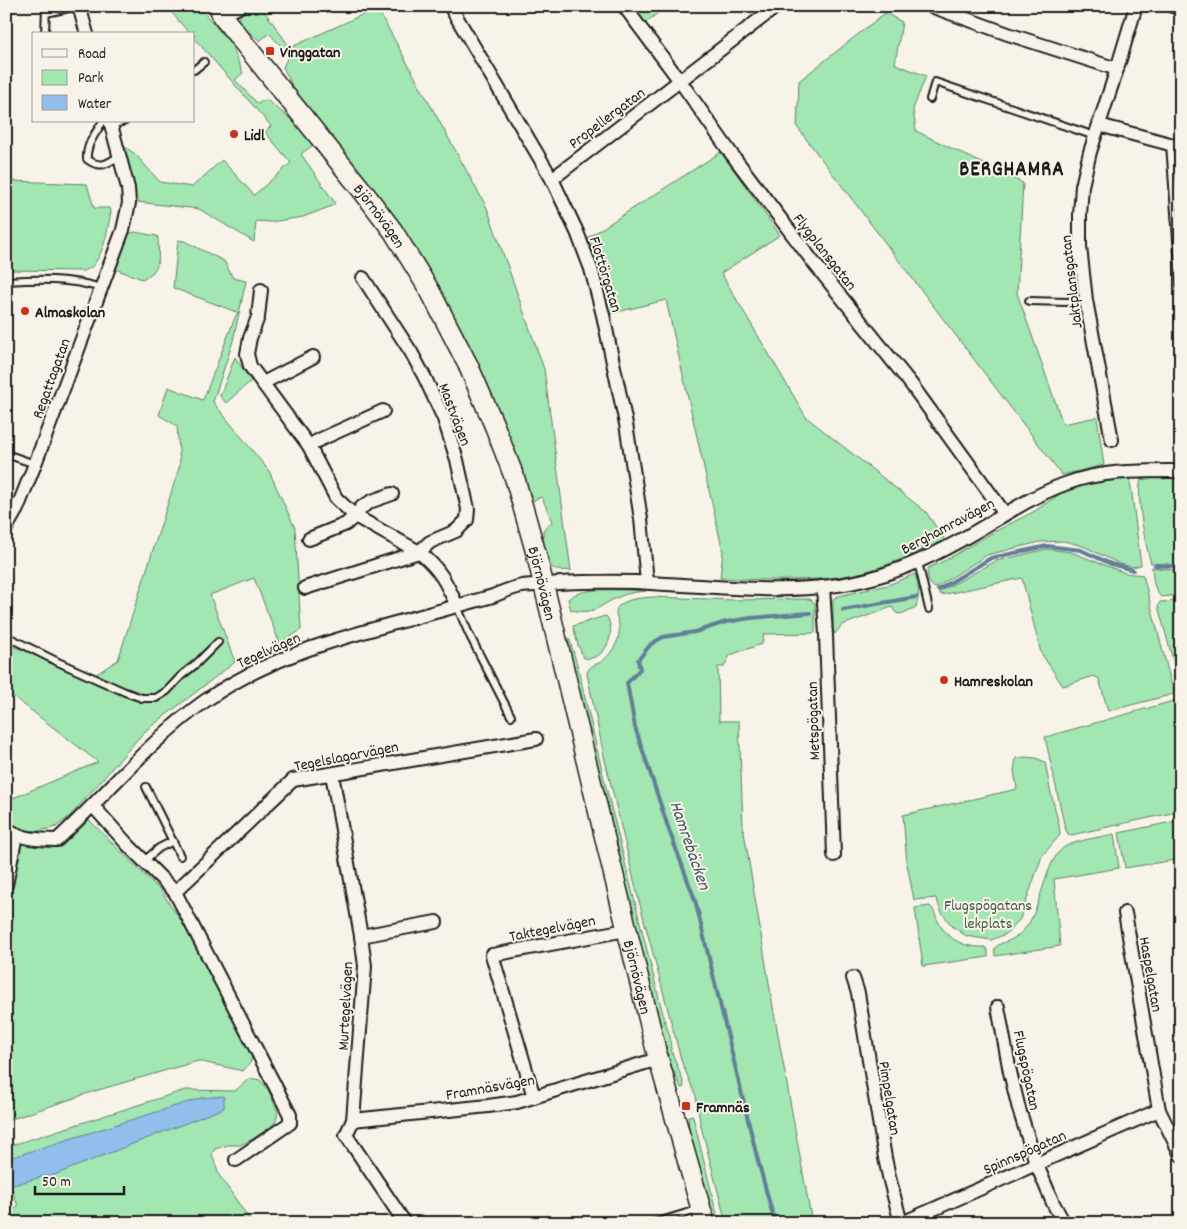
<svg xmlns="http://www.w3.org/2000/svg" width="1187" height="1229" viewBox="0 0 1187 1229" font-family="Dekko,sans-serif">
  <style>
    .green { fill: #a2e6b1; stroke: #5f8166 }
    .water { fill: #91bfeb; stroke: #627e98 }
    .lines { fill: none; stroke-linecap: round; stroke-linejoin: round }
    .stream { stroke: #627e98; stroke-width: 4 }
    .lane-casing { stroke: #1c1c1c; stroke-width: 10 }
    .street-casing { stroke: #1c1c1c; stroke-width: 16 }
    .secondary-casing { stroke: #1c1c1c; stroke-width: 22 }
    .lane { stroke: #f7f3e8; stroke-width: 6 }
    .street { stroke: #f7f3e8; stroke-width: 12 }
    .secondary { stroke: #f7f3e8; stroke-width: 19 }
    .poi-dot { fill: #c8321e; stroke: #f7f3e8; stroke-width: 2 }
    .labels { text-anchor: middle; stroke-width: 4; stroke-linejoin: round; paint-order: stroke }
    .poi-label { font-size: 16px; font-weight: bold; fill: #1c1c1c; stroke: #f7f3e8; text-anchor: start }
    .street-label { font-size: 16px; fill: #1c1c1c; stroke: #f7f3e8 }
    .park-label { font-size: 16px; fill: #445949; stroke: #f7f3e8 }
    .water-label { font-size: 18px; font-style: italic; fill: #455564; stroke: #f7f3e8 }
    .district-label { font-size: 21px; font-weight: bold; letter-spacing: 1px; fill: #1c1c1c; stroke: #f7f3e8 }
  </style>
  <rect width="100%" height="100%" fill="#f7f3e8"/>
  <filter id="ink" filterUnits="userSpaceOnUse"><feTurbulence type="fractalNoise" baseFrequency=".02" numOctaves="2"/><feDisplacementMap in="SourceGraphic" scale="10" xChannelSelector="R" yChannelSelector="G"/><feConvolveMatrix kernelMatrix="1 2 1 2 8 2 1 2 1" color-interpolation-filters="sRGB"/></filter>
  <g filter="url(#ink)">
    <!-- green -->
    <g class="green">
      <polygon points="166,6 198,6 231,44 243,73 235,80 258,104 262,101 267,100 300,127 313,145 301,154 335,203 332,206 303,217 271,222 256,221 254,242 199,209 137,202 138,200 131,194 120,134 124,146 135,154 160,182 192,187 222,160 254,195 291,163 265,132 271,126 194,38 194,34 190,34"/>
      <path d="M252,6L262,8L292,50L294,46L377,8L487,208L544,369L571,571C567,570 562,571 558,570C542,567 544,542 543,530L552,522L542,497L536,499L534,501C513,456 501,409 477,365L296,94L283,67L289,55L269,33L260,41C253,34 244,30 238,22C240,13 245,10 252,6Z"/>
      <polygon points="633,6 667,6 645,23"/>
      <polygon points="885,13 902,22 895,64 926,76 913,109 916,131 1023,183 1017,293 1063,424 1097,417 1104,465 1062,475 797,127 799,81"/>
      <path d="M6,152L12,181L87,184L94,208H110L111,211C108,228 105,250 94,264C92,268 88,269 84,271L6,270Z"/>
      <path d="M721,152L780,235L721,273L806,417L926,512L945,540C916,553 887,567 855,574C811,583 765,580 720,578L723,552L666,300L609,314L587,238Z"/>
      <path d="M134,232L157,236L158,238C158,248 161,264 153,272C150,275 146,277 142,279L115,269L127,235Z"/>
      <polygon points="178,240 184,241 224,261 233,278 246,281 233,341 213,402 269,471 295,528 301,630 280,644 254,578 210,595 235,662 144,732 70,816 56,827 39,831 20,830 6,821 6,801 98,762 6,691 6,644 95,675 118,660 180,465 177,426 159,415 168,387 203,400 236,315 239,313 173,288"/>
      <polygon points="235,357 251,381 226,403 220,396"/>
      <path d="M1125,475L1129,479L1131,487L1141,565L1132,567L1120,564L1083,546L1064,541L1040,542L987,555L935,588C928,584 927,577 928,568L946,560L990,534L1035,511L1061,493L1088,483Z"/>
      <path d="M1164,477H1181V565L1151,563C1145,544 1136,498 1141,479Z"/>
      <polygon points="1047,549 1071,552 1125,573 1143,575 1174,694 1108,711 1099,679 1094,676 1063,686 1041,653 1022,578 941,595 939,592 996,561"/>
      <path d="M1152,567L1181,571V595L1161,597C1153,589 1153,577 1152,567Z"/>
      <path d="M915,574C919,587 920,594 916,607L901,614L896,613L892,607L842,625L835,634L833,629V599L838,596L888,585Z"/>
      <path d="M630,590L646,591C637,592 627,593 619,597C597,606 597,615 571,610L568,599C581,587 612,590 630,590Z"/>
      <path d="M653,597L735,600L810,599L815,603V633L764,634L762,644L730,655L724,667H718L719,721H739L743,826L773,1007L812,1223H726L700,1122L696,1096L682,1063L638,897L604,756L587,674C588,665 597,665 604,660C608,656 614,649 616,644C619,638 620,631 619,625C618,618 613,612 619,606C628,598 642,598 653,597Z"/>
      <polygon points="1181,601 1181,689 1158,606 1160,602"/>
      <path d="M605,616L607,617C617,633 605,662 584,658L578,645L573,626Z"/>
      <polygon points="566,638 569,638 570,641 578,668 605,783 665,1022 670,1036 671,1050 683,1081 684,1087 681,1088 665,1051"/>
      <polygon points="1177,700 1181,716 1181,811 1071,835 1068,834 1065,828 1045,737"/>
      <polygon points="1026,757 1036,758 1045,762 1050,789 1059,825 1060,835 1042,856 1020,919 1006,934 991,940 966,936 952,926 942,913 936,898 914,900 907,864 903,815 1017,789 1014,771 1016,758"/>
      <polygon points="87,818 162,892 182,922 252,1055 251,1062 243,1071 198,1061 95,1091 6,1121 7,840 39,844"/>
      <polygon points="1181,820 1181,859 1125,868 1119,833"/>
      <path d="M1114,834L1119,868L1054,879L1060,946L995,956C995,954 994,950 995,948C998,943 1008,942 1012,939C1019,936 1025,929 1029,923C1041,904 1046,862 1062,849C1071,841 1101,837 1114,834Z"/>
      <path d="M930,906C936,912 935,916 939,923C948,940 966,948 985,947L988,951V957L923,966L915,908Z"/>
      <polygon points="250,1078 260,1080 268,1089 278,1112 276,1121 269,1129 253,1139 240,1145 228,1145 215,1149 212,1154 219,1175 252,1223 6,1223 6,1193 12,1210 18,1206 6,1174 6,1147 185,1090 235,1091"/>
      <polygon points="692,1115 693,1117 719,1223 712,1223 690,1140 688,1116"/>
    </g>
    <!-- water -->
    <polygon class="water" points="224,1096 224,1108 49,1177 45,1176 6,1187 6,1159 201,1098"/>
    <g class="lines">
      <!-- stream -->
      <g class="stream">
        <polyline points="1155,565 1181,567"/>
        <polyline points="938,590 991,558 1047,546 1081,550 1111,564 1133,570"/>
        <polyline points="843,610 916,597"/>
        <polyline points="775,1223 757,1157 695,900 669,830 635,727 627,683 640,669 638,660 651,644 663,637 695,632 726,622 751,618 810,613"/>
      </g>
      <defs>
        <g id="lane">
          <polyline points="46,13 79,6"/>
          <polyline points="45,34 46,6"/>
          <polyline points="194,70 204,62"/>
          <polyline points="930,99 935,82 1095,136"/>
          <path d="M103,121C96,133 86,144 87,159C100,169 107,164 119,156"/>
          <polyline points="111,125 125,121"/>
          <polyline points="1170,144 1181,295"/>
          <path d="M6,281C39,279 69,278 101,288"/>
          <polyline points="1029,301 1067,302 1086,300"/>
          <polyline points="6,454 35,464"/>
          <polyline points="918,562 929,609"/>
          <polyline points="457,606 469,634 511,716"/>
          <polyline points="6,636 58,662 125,692 142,698 156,698 167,691 181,676 196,664 218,642"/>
          <polyline points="146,787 180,856"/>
          <polyline points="144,861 159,848 173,841"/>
          <polyline points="654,1223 700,1209"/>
        </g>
        <g id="street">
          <polyline points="79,6 87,34"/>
          <polyline points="450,6 552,179 577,232 591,269 603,315 626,424 641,519 647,582"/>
          <polyline points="624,6 680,81 730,152 814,263 911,384 1005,514"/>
          <polyline points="931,6 1008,34 1117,69"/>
          <polyline points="1172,6 1181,9"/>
          <polyline points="222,16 240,6"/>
          <polyline points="1099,125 1181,147"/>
          <polyline points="552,179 777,6"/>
          <path d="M261,290L258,317L250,338L247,354L250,366L309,446L336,498L355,516L419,552C440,569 446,582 457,606"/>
          <polyline points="263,383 313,357"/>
          <polyline points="1112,440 1086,300 1080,247 1080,215 1082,186 1090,152 1117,69 1136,6"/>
          <polyline points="309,446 319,440 383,411"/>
          <polyline points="6,528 17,509 35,464 123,230 129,203 128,188 110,121"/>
          <polyline points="309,539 346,524 355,516 362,507 372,501 392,494"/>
          <polyline points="823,587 826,635 834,855"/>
          <polyline points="305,588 419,552 430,542 456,531 467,520 468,509 457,460 444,419 425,378 411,352 363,278"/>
          <polyline points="332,774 361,936 365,966 353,1120 346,1135 405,1223"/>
          <polyline points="93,806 128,845 175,892 290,1115 290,1123 236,1160"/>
          <path d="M6,828C21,840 38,839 57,840C107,794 150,740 205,701C276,651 357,634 439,611C457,606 475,601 493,596C502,592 512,588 522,586C530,585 538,585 547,584C559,583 571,582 583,582C606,582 629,581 651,583C723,587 802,597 872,578C908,568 941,552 973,533C1003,516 1032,496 1065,484C1102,470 1142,471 1181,471"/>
          <polyline points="6,885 16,835"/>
          <polyline points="175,892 293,780 536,739"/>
          <polyline points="1125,913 1159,1110 1181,1155"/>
          <polyline points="361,936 436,922"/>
          <polyline points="853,978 858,993 885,1158 890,1181 901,1223"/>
          <polyline points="998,1007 1010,1072 1019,1109 1036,1163 1053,1203 1064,1223"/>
          <polyline points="534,1097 492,955 626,930"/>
          <polyline points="353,1120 488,1106 517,1102 648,1062 659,1061"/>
          <polyline points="902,1223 1159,1110"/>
        </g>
        <g id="secondary">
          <path id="s1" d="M219,6L222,16L365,194L393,231L430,291L468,365L495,427L515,479L536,553L656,1050L705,1223"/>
        </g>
      </defs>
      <!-- lane casing -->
      <use href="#lane" class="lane-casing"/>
      <!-- street casing -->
      <use href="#street" class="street-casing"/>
      <!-- secondary casing -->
      <use href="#secondary" class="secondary-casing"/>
      <!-- lane -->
      <use href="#lane" class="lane"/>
      <!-- street -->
      <use href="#street" class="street"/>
      <!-- secondary -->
      <use href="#secondary" class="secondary"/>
    </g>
  </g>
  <!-- markers -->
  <g class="poi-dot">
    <rect x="265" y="46" width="10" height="10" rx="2.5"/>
    <circle cx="234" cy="134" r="5"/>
    <circle cx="25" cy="311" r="5"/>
    <circle cx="944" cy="680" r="5"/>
    <rect x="681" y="1101" width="10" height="10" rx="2.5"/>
  </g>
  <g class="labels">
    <!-- poi labels -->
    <g class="poi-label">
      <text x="280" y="57">Vinggatan</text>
      <text x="244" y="140">Lidl</text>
      <text x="35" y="317">Almaskolan</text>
      <text x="954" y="686">Hamreskolan</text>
      <text x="696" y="1112">Framnäs</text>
    </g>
    <!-- street labels -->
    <g class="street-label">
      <text transform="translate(606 117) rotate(-37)" y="6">Propellergatan</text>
      <text dy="6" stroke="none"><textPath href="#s1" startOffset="265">Björnövägen</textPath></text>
      <text transform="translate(826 251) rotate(52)" y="6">Flygplansgatan</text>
      <text transform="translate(607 274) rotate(73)" y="6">Flottörgatan</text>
      <text transform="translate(1070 282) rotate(-97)" y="6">Jaktplansgatan</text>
      <text transform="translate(50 378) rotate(-70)" y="6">Regattagatan</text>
      <text transform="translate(456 414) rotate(69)" y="6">Mastvägen</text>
      <text transform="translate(947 525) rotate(-28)" y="6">Berghamravägen</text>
      <text dy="6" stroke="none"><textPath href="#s1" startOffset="670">Björnövägen</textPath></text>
      <text transform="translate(268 649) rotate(-24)" y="6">Tegelvägen</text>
      <text transform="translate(812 721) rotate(-92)" y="6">Metspögatan</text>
      <text transform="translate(346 755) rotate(-11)" y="6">Tegelslagarvägen</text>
      <text transform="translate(552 927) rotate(-11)" y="6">Taktegelvägen</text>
      <text transform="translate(1152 974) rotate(80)" y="6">Haspelgatan</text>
      <text dy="6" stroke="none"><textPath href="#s1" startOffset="1075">Björnövägen</textPath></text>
      <text transform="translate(344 1006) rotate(-87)" y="6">Murtegelvägen</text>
      <text transform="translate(1028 1070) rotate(78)" y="6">Flugspögatan</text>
      <text transform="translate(490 1086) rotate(-10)" y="6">Framnäsvägen</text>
      <text transform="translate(891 1098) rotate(81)" y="6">Pimpelgatan</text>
      <text transform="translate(1024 1151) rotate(-24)" y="6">Spinnspögatan</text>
    </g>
    <!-- park labels -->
    <g class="park-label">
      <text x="988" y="910">Flugspögatans<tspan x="988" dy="18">lekplats</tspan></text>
    </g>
    <!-- water labels -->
    <g class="water-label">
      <text transform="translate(691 845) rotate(71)" y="6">Hamrebäcken</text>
    </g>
    <!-- district labels -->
    <g class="district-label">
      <text x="1012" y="175">BERGHAMRA</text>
    </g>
  </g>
  <!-- margin -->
  <rect width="1187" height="1229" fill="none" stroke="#f7f3e8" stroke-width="25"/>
  <rect x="12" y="12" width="1162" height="1204" fill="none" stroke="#1c1c1c" stroke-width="2" filter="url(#ink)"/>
  <!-- legend -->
  <rect x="32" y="32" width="162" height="90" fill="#f7f3e8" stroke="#9f9d96"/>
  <rect x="42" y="49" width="25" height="8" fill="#f7f3e8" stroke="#9f9d96"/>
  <text x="78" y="58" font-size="15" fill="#1c1c1c">Road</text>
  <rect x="42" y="70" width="25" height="15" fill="#a2e6b1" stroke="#9f9d96"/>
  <text x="78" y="82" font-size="15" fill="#1c1c1c">Park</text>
  <rect x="42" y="95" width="25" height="15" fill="#91bfeb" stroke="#9f9d96"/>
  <text x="78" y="108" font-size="15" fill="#1c1c1c">Water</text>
  <!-- scale -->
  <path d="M35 1186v8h89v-8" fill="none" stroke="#1c1c1c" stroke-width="2.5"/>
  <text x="42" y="1186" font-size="15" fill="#1c1c1c" stroke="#f7f3e8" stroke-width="4" paint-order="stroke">50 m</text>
</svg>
